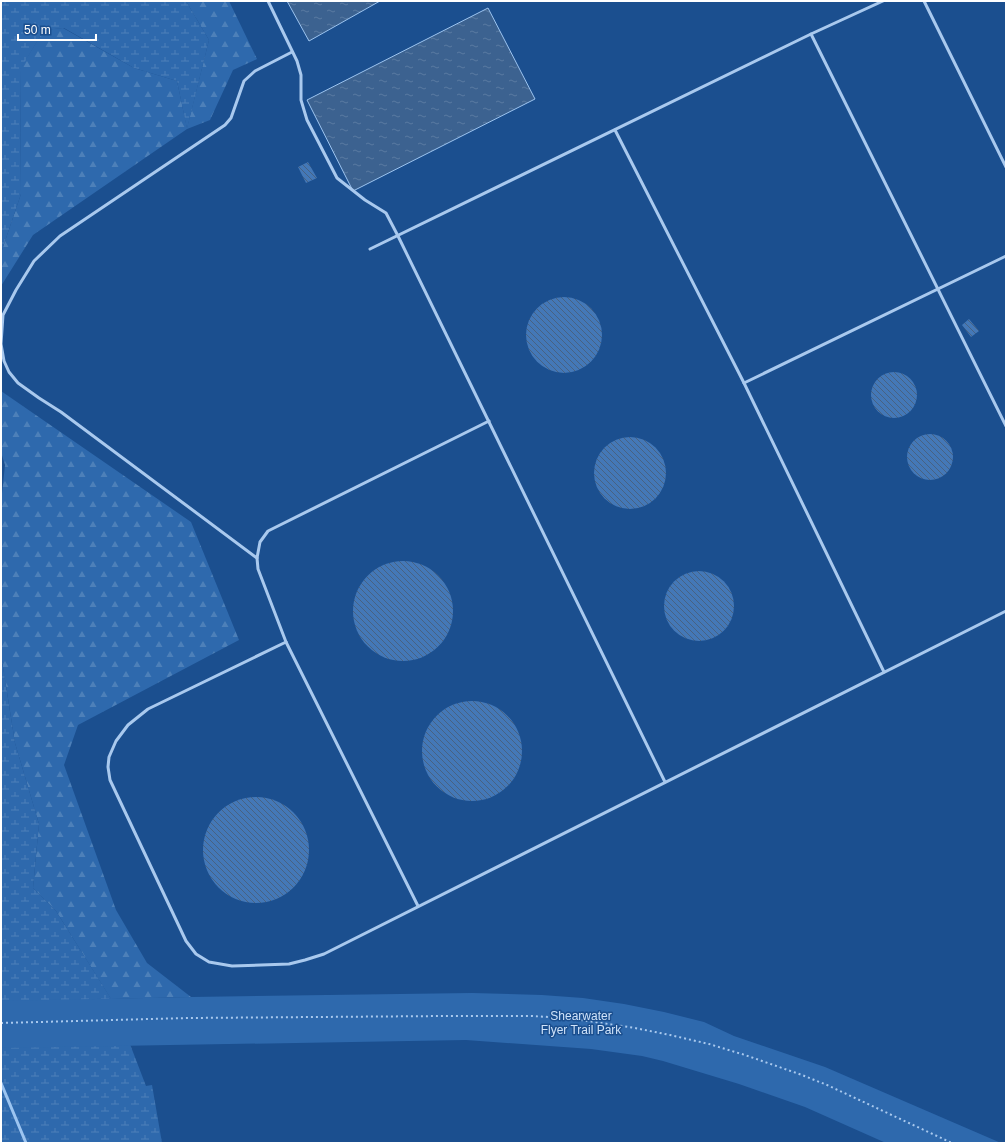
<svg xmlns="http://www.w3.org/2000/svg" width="1007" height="1144" viewBox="0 0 1007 1144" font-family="Helvetica,sans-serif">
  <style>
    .forest { fill: url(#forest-firs) }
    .wetland { fill: url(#wetland-marsh) }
    .park { fill: #2e69ad }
    .water { fill: url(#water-ripples); stroke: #9cc4f0 }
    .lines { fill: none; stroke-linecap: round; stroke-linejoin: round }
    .stream { stroke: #9cc4f0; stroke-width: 3 }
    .building { fill: url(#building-back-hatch) }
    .path { stroke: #a9c9ee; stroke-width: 2; stroke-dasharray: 2 3; stroke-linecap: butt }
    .service { stroke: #a9c9ee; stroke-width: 3 }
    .labels { text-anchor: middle; stroke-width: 3; stroke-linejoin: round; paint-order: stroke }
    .park-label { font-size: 12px; fill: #cfe3fa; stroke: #1b4f8f }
  </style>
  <defs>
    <pattern id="forest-firs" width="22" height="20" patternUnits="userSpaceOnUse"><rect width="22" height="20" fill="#2e69ad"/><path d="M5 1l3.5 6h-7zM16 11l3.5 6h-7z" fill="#4d80b9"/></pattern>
    <pattern id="wetland-marsh" width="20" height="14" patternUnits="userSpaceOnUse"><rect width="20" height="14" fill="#2e69ad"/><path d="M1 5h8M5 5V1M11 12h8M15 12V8" fill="none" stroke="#4d80b9"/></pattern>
    <pattern id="water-ripples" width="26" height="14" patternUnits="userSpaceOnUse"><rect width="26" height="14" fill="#3c6290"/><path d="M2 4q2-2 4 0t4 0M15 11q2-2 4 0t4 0" fill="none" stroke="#597aa1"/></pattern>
    <pattern id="building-back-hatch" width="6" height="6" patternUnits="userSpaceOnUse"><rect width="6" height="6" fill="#4478b7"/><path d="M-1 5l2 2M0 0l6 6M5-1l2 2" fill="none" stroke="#486282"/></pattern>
  </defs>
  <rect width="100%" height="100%" fill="#1b4f8f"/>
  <!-- forest -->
  <g class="forest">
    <polygon points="186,1 229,1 257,59 233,70 210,120 187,129 33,235 1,286 1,253 21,194 20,69 44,30 63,28 134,68 177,81 187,128 209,40"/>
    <polygon points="1,391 191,522 239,640 78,725 64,765 116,910 147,963 191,997 111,999 56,911 33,888 39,824 15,743 1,654 1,503 5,465 1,452"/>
  </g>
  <!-- wetland -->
  <g class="wetland">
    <polygon points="1,1 186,1 209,40 187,129 177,81 134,68 64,28 44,30 20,70 21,194 1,253"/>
    <polygon points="1,654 15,743 39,824 33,888 56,911 115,1005 146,1086 152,1085 162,1143 1,1143"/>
  </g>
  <!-- park -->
  <polygon class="park" points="472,993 542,995 583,998 624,1004 664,1012 704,1022 734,1036 825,1067 1001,1143 886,1143 805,1107 739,1084 663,1061 642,1056 591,1049 466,1040 1,1048 1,1001 191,997"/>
  <!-- water -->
  <g class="water">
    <polygon points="287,1 380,1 309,41"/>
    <polygon points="488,8 535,99 353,191 307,100"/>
  </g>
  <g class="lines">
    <!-- stream -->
    <polyline class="stream" points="1,1083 26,1143"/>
  </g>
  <!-- building -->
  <g class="building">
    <polygon points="308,162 317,178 306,183 298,167"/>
    <circle cx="564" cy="335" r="38"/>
    <polygon points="969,319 979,331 971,337 962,325"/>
    <circle cx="894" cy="395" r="23"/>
    <circle cx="930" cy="457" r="23"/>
    <circle cx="630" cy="473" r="36"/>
    <circle cx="403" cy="611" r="50"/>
    <circle cx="699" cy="606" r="35"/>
    <circle cx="472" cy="751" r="50"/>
    <circle cx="256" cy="850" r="53"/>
  </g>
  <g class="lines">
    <!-- path -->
    <polyline class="path" points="1,1023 188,1018 445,1016 531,1016 568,1018 635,1028 670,1035 709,1044 745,1055 802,1075 827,1085 952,1143"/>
    <!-- service -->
    <g class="service">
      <polyline points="268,1 297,61 301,75 301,100 307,120 337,178 365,200 386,213 398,236 665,782"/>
      <polyline points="924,1 1006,167"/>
      <polyline points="811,34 1006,426"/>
      <polyline points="615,130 744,383 884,672"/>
      <polyline points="370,249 811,34 883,1"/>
      <polyline points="744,383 1006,256"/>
      <polyline points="257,558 61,412 39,398 18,383 9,372 4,361 1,344 3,315 16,290 34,261 60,236 225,125 231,118 244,81 255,71 292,52"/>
      <polyline points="286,642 148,709 128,725 116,741 109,757 108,767 110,780 186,941 196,954 209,962 232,966 289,964 305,960 324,954 1006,611"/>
      <polyline points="418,906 286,642 258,569 257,558 260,542 268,531 489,421"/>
    </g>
  </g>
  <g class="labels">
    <!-- park labels -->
    <g class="park-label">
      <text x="581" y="1020">Shearwater<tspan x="581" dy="14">Flyer Trail Park</tspan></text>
    </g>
  </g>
  <!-- border -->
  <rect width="1007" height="1144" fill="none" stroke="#ffffff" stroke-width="4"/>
  <!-- scale -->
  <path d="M18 34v6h78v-6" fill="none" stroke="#ffffff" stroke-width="2"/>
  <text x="24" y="34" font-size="12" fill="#ffffff" stroke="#1b4f8f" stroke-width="3" paint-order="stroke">50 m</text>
</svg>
